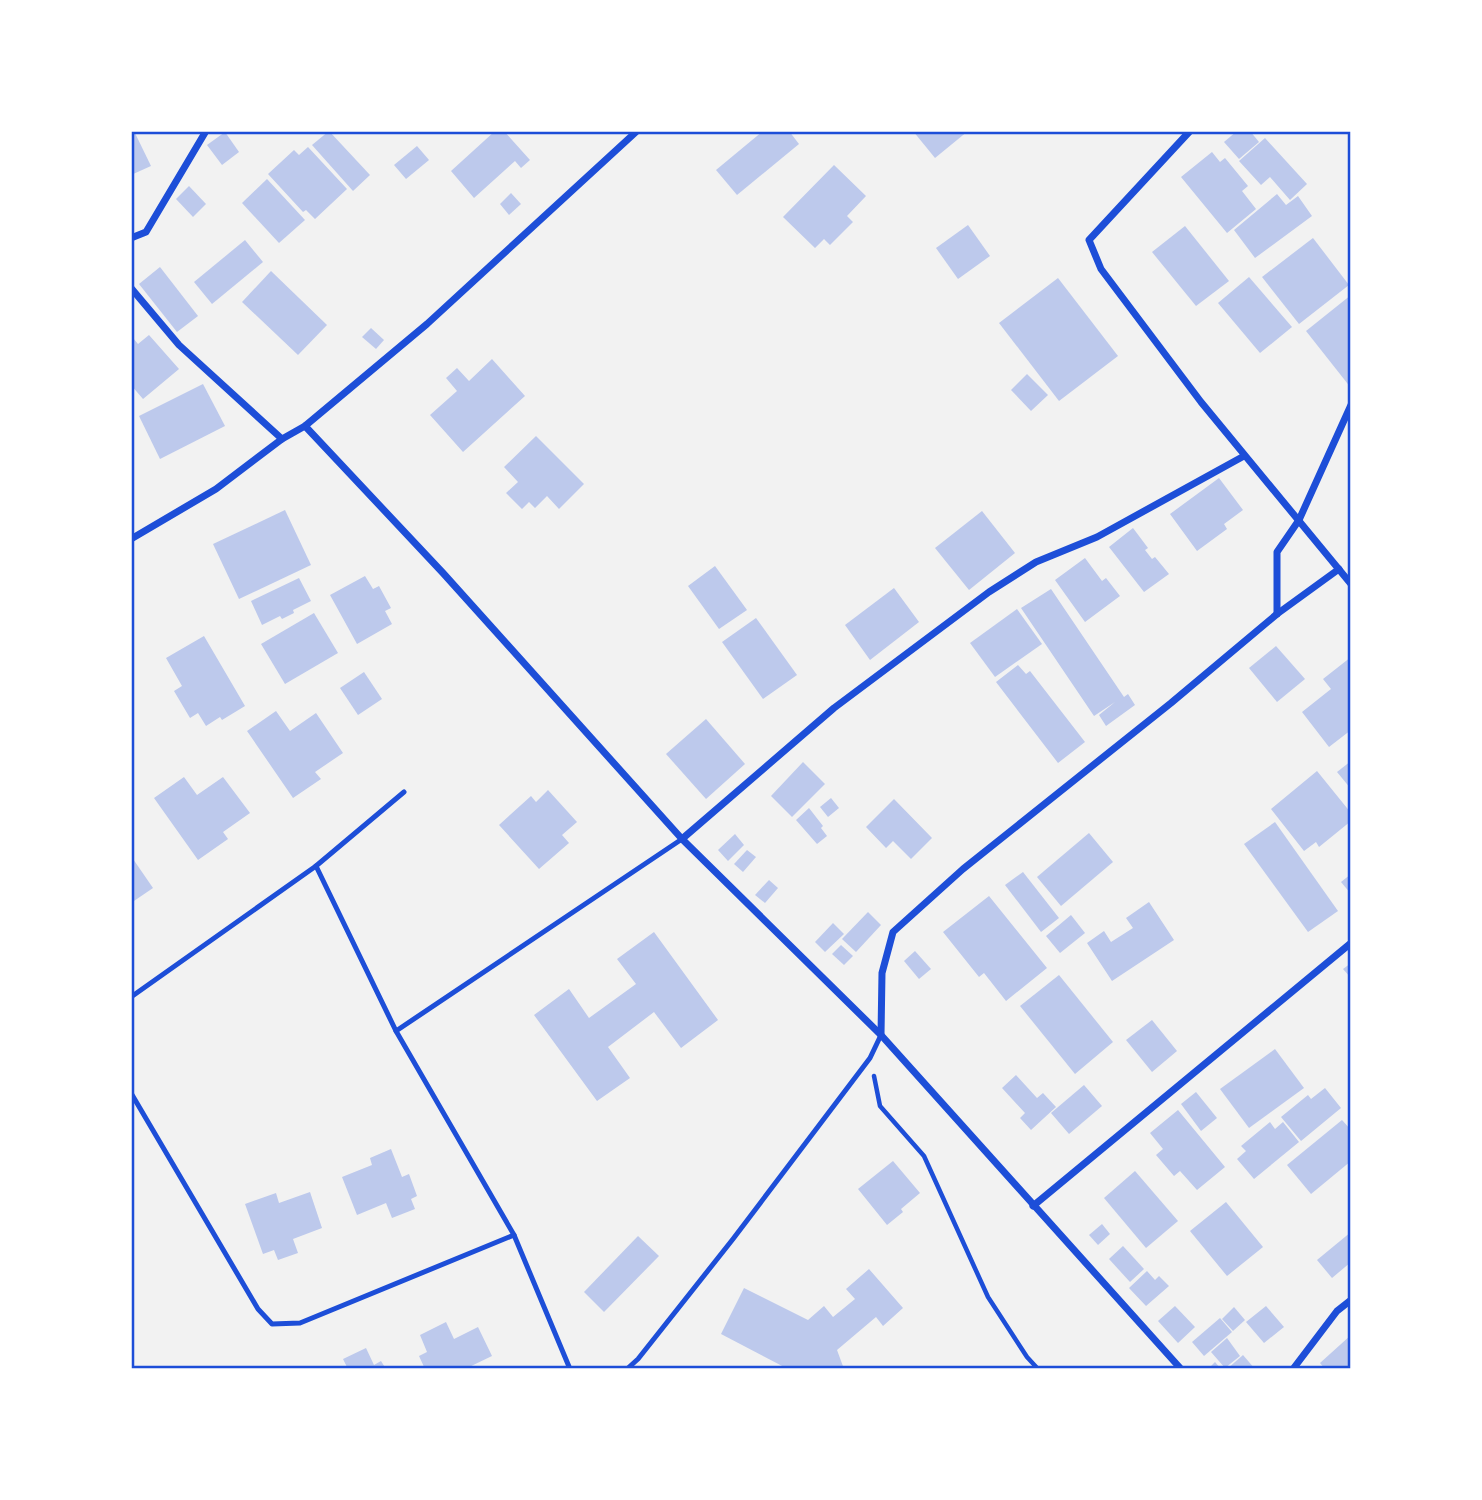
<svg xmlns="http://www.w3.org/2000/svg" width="1482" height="1500" viewBox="0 0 1482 1500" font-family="'Sofia Sans Condensed',sans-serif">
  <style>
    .building { fill: #bdc9ec }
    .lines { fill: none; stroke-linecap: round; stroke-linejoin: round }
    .path { stroke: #1d4ed8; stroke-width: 4.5 }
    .service { stroke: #1d4ed8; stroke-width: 5 }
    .minor { stroke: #1d4ed8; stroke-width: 7 }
    .neatline { fill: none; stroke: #1d4ed8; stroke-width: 2.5 }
  </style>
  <rect width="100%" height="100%" fill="#f2f2f2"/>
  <!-- building -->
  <g class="building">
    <polygon points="134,131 151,166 131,175 131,132"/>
    <polygon points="329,131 370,175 353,191 312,145"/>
    <polygon points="495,131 504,131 530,160 521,168 515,161 474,198 451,171"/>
    <polygon points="763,131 789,131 799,144 737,195 716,170"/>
    <polygon points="913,131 968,131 935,158"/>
    <polygon points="1237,131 1250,131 1259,142 1239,159 1224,142"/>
    <polygon points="225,132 239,152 222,165 207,145"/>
    <polygon points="1265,138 1307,184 1290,200 1270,177 1261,185 1239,161"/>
    <polygon points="417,146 429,160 406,179 394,165"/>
    <polygon points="308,147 347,189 315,219 306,210 303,212 268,174 294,150 299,155"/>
    <polygon points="1212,152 1220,162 1225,158 1248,186 1242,191 1256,209 1227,233 1181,177"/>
    <polygon points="834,165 866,196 847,216 853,222 830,245 824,239 815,248 783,217"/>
    <polygon points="267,179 305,220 279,243 242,203"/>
    <polygon points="189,186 206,204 193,217 176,199"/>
    <polygon points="511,193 521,204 509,215 500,204"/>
    <polygon points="1277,194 1286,205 1298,196 1312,216 1255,258 1234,230"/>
    <polygon points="968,225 990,256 958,279 936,248"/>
    <polygon points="1185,226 1229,281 1196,306 1152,252"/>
    <polygon points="1313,238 1349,285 1299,324 1262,277"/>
    <polygon points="245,240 263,262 212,304 194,282"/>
    <polygon points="160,267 198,316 177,332 139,284"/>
    <polygon points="271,271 327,325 298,355 242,302"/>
    <polygon points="1249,277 1292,327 1260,353 1218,303"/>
    <polygon points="1058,278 1118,356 1059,401 999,323"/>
    <polygon points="1351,295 1351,388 1306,331"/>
    <polygon points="371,328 384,340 376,349 362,337"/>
    <polygon points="149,335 179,369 143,399 131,385 131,339 133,338 138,344"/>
    <polygon points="492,359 525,396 463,452 430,415 457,391 446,378 457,368 469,381"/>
    <polygon points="1027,374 1048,395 1031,411 1011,390"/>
    <polygon points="203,384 225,426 160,459 139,416"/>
    <polygon points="536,436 584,484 559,509 547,496 535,508 529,502 522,509 506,493 518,482 504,467"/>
    <polygon points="1219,478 1243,510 1224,524 1227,529 1197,551 1170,514"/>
    <polygon points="285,510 311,565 239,599 213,544"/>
    <polygon points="982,511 1015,553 969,590 935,548"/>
    <polygon points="1133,528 1148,548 1145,550 1152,559 1155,557 1169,574 1144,592 1109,547"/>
    <polygon points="1085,558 1102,581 1106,578 1120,596 1085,622 1055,580"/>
    <polygon points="715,566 747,610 719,629 688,586"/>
    <polygon points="365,576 373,589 379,586 391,608 385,611 392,624 357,644 330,595"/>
    <polygon points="299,578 311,601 293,610 294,613 282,619 280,616 262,625 251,601"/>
    <polygon points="894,588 919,622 870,660 845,625"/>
    <polygon points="1051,589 1124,697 1128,694 1135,705 1106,726 1099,715 1115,702 1094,716 1021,608"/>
    <polygon points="1017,609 1042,644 995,677 970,643"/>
    <polygon points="314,613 338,653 285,684 261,644"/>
    <polygon points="756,618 797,675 763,699 722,642"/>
    <polygon points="204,636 245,706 222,720 220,717 206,726 198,713 190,718 174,691 182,686 166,658"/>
    <polygon points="1276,646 1305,679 1277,702 1249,668"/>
    <polygon points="1351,657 1351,730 1329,747 1302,712 1331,689 1323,679"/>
    <polygon points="1018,665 1026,674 1030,671 1085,742 1058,763 996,682"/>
    <polygon points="364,672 382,699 358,715 340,688"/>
    <polygon points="276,711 290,731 316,713 343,753 315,772 321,779 293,798 247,731"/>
    <polygon points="706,719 745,764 706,799 666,754"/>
    <polygon points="1351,761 1351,789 1337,772"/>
    <polygon points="803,762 825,784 792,817 771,796"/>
    <polygon points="1317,771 1351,813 1351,821 1319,847 1316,842 1304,851 1271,809"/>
    <polygon points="184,777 197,795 223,777 250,813 223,832 228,839 198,860 154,798"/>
    <polygon points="548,790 577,822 562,835 569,843 539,869 499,825 531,796 536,802"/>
    <polygon points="831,798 839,808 828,817 820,807"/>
    <polygon points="894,799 932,838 911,859 893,841 886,848 866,827"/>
    <polygon points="809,808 823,826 821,828 827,836 817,844 796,820"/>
    <polygon points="1275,822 1338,911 1308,932 1244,844"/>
    <polygon points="1089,833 1113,862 1061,906 1037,877"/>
    <polygon points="735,834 744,845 728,861 718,850"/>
    <polygon points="747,850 756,857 743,872 734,864"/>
    <polygon points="131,856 153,888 131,903"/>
    <polygon points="1023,872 1059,918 1041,932 1005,885"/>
    <polygon points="1351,874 1351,894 1341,882"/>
    <polygon points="769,880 778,888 765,903 755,895"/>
    <polygon points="989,896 1047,968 1006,1001 984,973 979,977 943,932"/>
    <polygon points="1149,902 1174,940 1112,981 1087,943 1104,931 1111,942 1133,928 1126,918"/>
    <polygon points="868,912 881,925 856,952 842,939"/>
    <polygon points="1071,915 1085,933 1060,953 1046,936"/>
    <polygon points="833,923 844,934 825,952 815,942"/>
    <polygon points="654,932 718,1020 681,1048 654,1012 608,1047 630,1078 597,1101 534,1015 569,989 589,1018 636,984 617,959"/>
    <polygon points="841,945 853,956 844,965 832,954"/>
    <polygon points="915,951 931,969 919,979 904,961"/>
    <polygon points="1351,963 1351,978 1343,969"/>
    <polygon points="1059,975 1113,1042 1075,1074 1020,1006"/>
    <polygon points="1152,1020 1177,1051 1152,1072 1126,1040"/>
    <polygon points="1275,1049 1304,1088 1249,1128 1220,1089"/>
    <polygon points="1016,1075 1037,1098 1043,1093 1056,1107 1031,1130 1020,1118 1025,1113 1002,1088"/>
    <polygon points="1084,1085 1102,1106 1069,1134 1051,1113"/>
    <polygon points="1325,1088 1341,1108 1301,1141 1281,1117 1308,1095 1311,1099"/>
    <polygon points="1196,1092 1217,1118 1201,1131 1181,1104"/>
    <polygon points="1178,1110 1225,1167 1197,1190 1180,1171 1174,1176 1156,1155 1163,1149 1150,1133"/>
    <polygon points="1342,1120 1351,1130 1351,1161 1311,1194 1287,1165"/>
    <polygon points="1270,1122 1275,1129 1283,1122 1299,1142 1254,1179 1237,1159 1246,1151 1241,1146"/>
    <polygon points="391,1149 402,1177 409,1174 417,1196 411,1199 415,1209 392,1218 386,1203 357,1215 342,1177 372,1165 370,1158"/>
    <polygon points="893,1161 920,1193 901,1209 903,1212 887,1225 858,1189"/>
    <polygon points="1135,1171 1178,1221 1146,1248 1104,1198"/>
    <polygon points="310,1192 322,1228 293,1239 298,1253 278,1260 274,1250 263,1254 245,1204 276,1193 279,1203"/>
    <polygon points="1226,1202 1263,1247 1227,1276 1190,1231"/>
    <polygon points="1102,1224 1110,1234 1098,1245 1089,1235"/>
    <polygon points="1351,1232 1351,1262 1332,1278 1317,1260"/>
    <polygon points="638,1236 659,1256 604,1312 584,1292"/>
    <polygon points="1123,1246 1144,1269 1130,1282 1109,1259"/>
    <polygon points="869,1269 903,1308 883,1326 876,1317 837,1350 844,1369 788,1369 721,1334 744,1288 808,1320 824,1306 833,1317 855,1299 846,1289"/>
    <polygon points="1147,1271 1155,1280 1159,1276 1169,1286 1146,1306 1129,1288"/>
    <polygon points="1175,1306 1195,1327 1178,1343 1158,1321"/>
    <polygon points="1266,1306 1284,1327 1264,1343 1246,1322"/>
    <polygon points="1234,1307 1245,1320 1233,1331 1222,1319"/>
    <polygon points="1220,1318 1232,1332 1204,1356 1192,1342"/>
    <polygon points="446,1322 454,1339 478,1327 492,1356 465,1369 425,1369 419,1356 427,1352 420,1335"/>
    <polygon points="1351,1335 1351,1368 1325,1369 1320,1363"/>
    <polygon points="1227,1338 1240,1356 1225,1368 1211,1352"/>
    <polygon points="366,1348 374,1365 381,1361 386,1369 348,1369 343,1359"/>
    <polygon points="1243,1355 1255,1369 1227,1369"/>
    <polygon points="1215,1362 1221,1369 1208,1369"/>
  </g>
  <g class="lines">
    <!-- path -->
    <polyline class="path" points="874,1076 880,1106 924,1156 988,1297 1027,1357 1038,1369"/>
    <!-- service -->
    <g class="service">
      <polyline points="316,866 396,1031"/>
      <polyline points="131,997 316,866 404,792"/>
      <polyline points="131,1093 258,1309 272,1324 300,1323 514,1235"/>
      <polyline points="570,1369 514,1235 396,1031 682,839"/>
      <polyline points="627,1369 638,1359 733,1239 870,1058 881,1035"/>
    </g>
    <!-- minor -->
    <g class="minor">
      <polyline points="1190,131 1089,240 1101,269 1201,402 1351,584"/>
      <polyline points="131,238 146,232 206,131"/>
      <polyline points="131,288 179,345 282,439"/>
      <polyline points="305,426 443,573 682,839 881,1035 1181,1369"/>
      <polyline points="131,539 216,489 282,439 305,426 427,324 637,131"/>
      <polyline points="1277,614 1277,552 1299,520 1351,405"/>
      <polyline points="682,839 834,708 989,592 1036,562 1097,537 1244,456"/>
      <polyline points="881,1035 882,973 893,932 963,869 1171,703 1277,614 1339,569"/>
      <polyline points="1033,1206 1351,943"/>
      <polyline points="1293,1369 1337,1311 1351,1300"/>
    </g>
  </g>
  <!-- border -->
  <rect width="1482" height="1500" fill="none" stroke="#ffffff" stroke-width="266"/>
  <rect x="133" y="133" width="1216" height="1234" class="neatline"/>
</svg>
